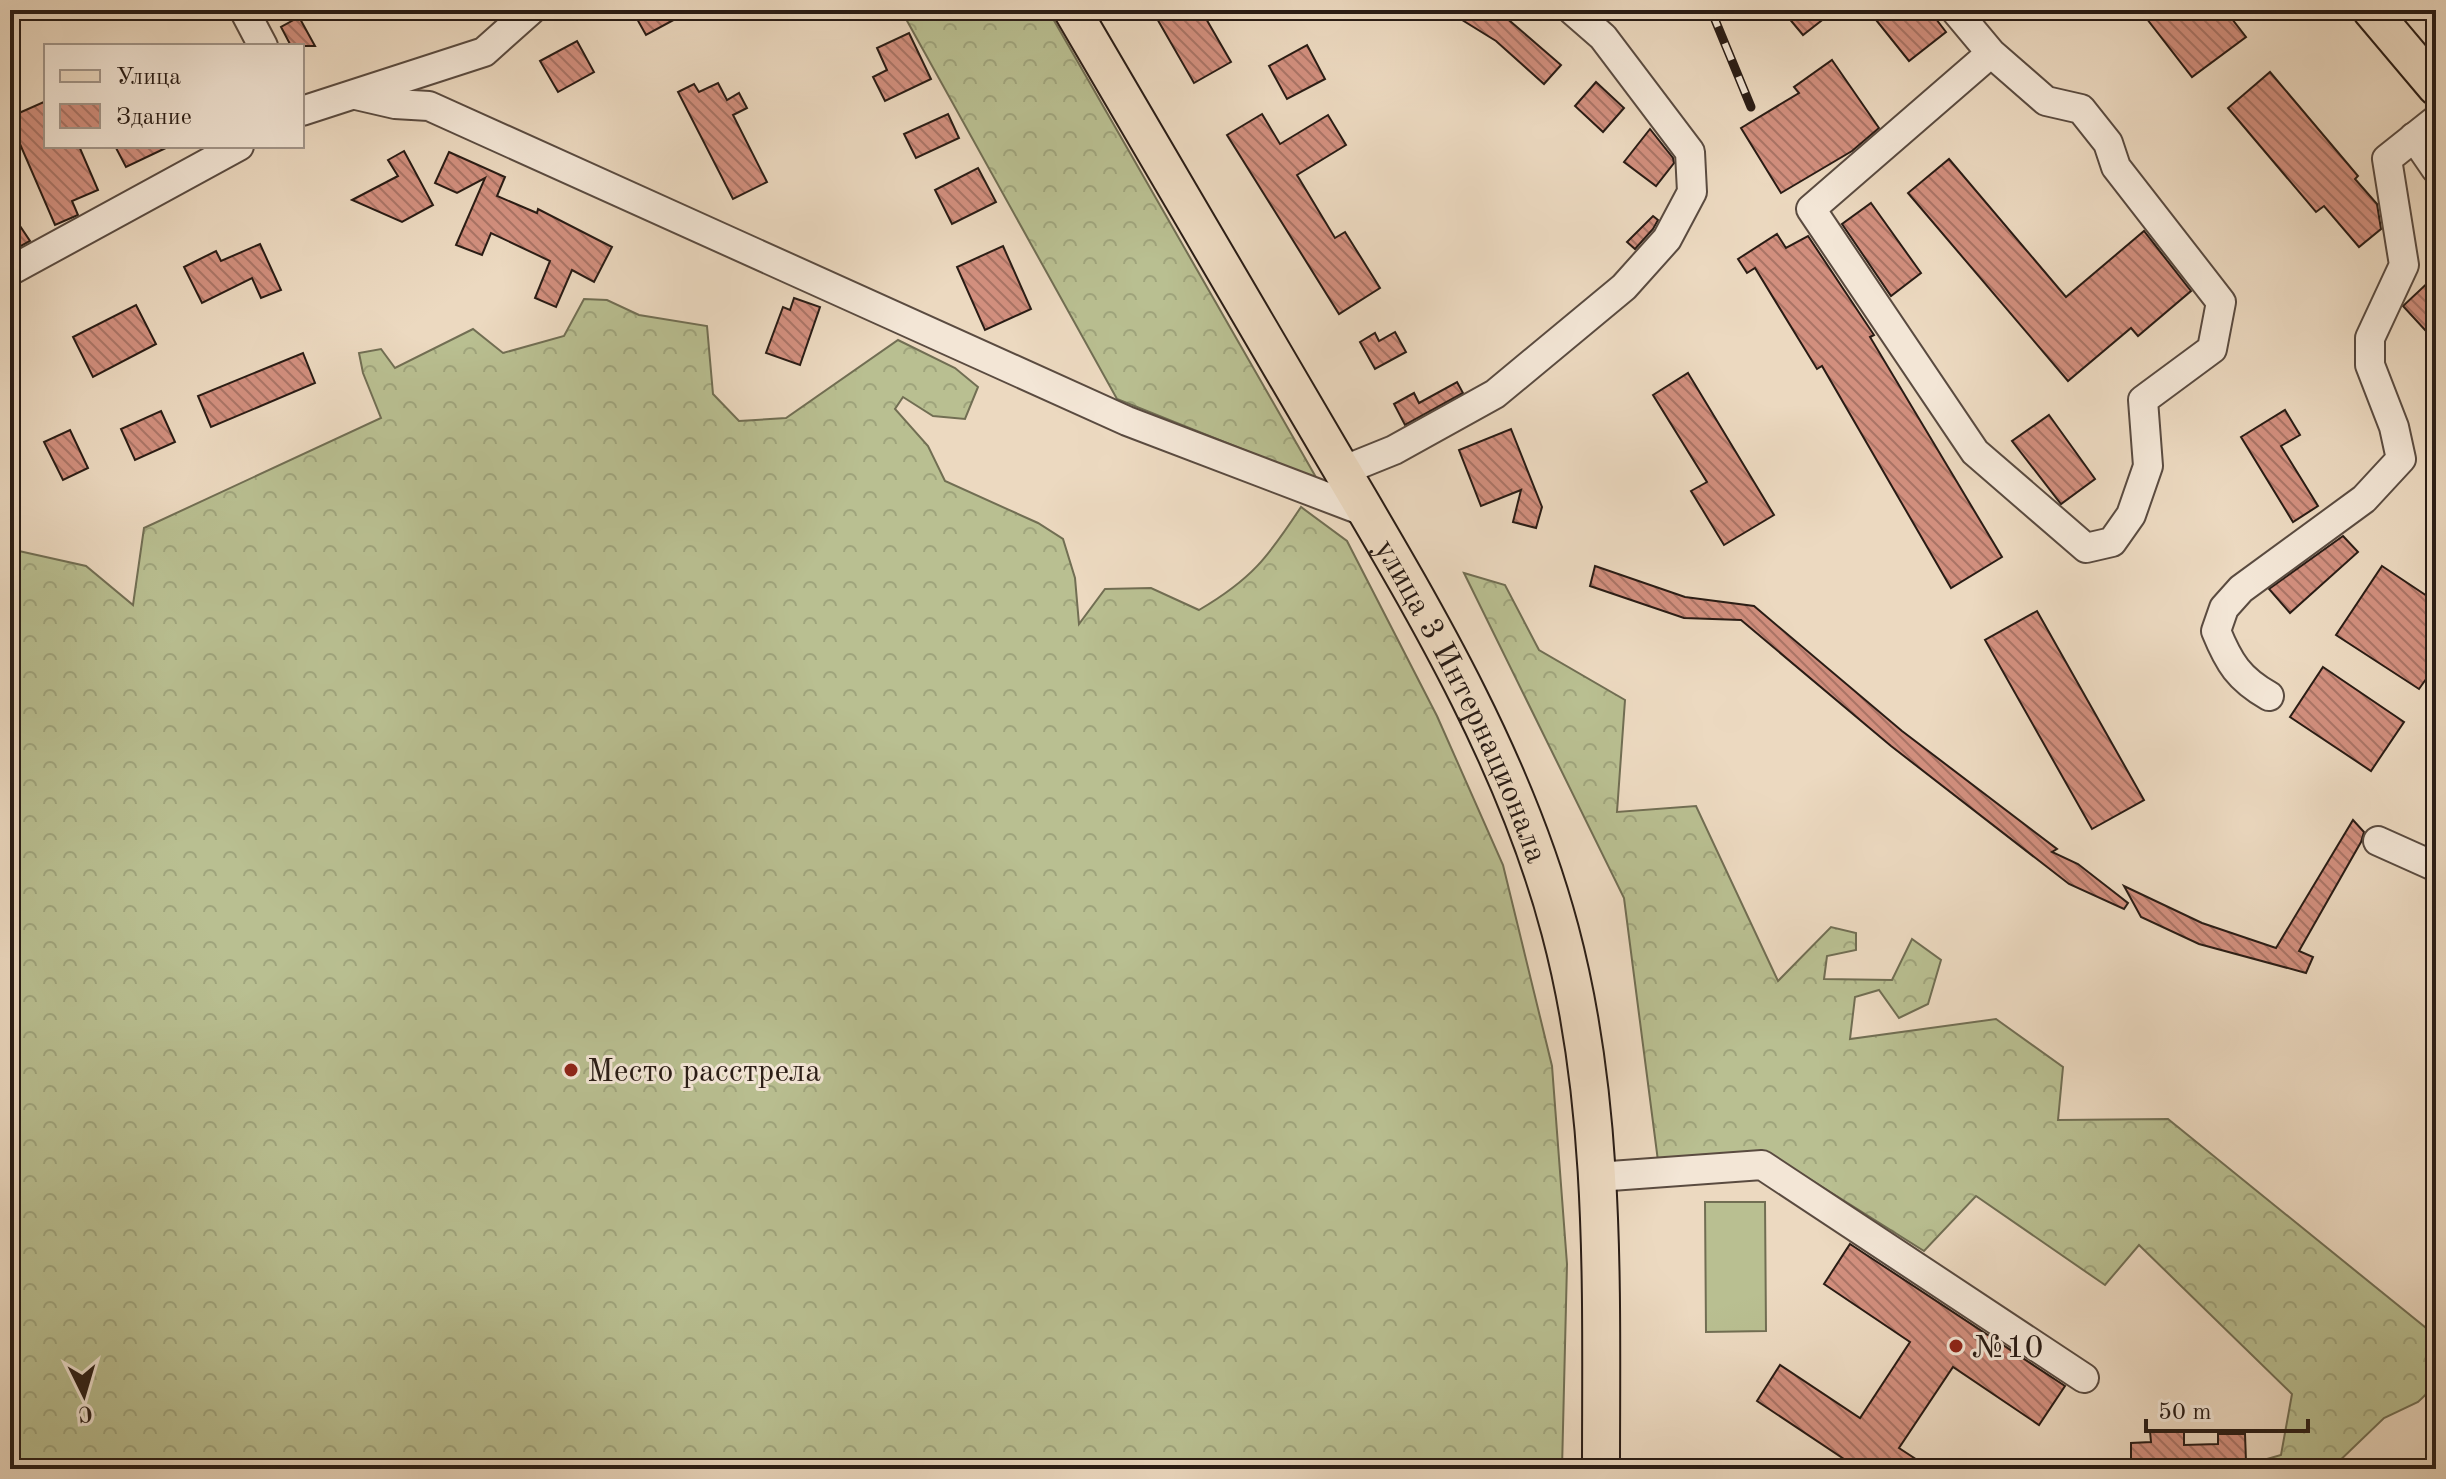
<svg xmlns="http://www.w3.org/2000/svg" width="2446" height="1479" viewBox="0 0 2446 1479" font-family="'Old Standard TT',serif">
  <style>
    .green { fill: #b9bf91; stroke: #716e53; stroke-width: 2 }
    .forest { fill: url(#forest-crowns); stroke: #716e53; stroke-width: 2 }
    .building { fill: url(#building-back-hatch); stroke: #291c15; stroke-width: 2 }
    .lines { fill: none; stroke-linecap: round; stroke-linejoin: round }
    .minor-casing { stroke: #5a4b40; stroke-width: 32 }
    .major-casing { stroke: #291c15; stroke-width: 40 }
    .minor { stroke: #f3e6d6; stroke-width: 28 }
    .major { stroke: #ecd9c0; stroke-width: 36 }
    .rail-casing { stroke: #291c15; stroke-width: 9 }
    .rail { stroke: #f3e6d6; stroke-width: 6; stroke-dasharray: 18; stroke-linecap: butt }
    .poi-dot { fill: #8f2418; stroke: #f3e6d6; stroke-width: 3 }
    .labels { text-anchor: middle; stroke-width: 6; stroke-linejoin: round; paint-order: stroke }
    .street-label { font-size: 32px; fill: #291c15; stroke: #f3e6d6 }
    .poi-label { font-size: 32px; fill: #291c15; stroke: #f3e6d6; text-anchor: start }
  </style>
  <defs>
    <pattern id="forest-crowns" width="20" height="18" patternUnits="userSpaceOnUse" patternTransform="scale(2)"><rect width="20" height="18" fill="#b9bf91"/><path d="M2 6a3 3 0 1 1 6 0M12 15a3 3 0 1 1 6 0" fill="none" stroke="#9fa47c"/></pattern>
    <pattern id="building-back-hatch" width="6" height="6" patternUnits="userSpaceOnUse" patternTransform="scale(2)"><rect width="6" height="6" fill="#d28f7e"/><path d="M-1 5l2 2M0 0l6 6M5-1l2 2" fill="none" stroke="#aa7466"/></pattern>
  </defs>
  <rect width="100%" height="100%" fill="#ecd9c0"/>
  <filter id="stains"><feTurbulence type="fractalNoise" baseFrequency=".0025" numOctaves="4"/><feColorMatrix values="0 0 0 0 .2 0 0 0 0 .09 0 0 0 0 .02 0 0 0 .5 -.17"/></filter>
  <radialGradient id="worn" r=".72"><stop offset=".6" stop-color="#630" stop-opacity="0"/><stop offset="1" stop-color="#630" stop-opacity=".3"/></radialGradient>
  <!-- green -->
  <polygon class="green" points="1705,1202 1765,1202 1766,1331 1706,1332"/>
  <!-- forest -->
  <g class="forest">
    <polygon points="901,10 1048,10 1317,479 1117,399"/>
    <path d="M584,299L607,300L639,315L707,326L713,394L739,421L786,418L898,340L955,368L978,387L965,419L933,416L903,397L895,409L928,446L945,481L1038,523L1063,539L1075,578L1079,624L1105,589L1151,588L1199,610C1252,579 1268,557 1301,507L1347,541L1437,716L1503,865L1552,1066L1567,1264L1562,1469H10V549L86,566L133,605L144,528L381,418L363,373L359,353L381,349L395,368L473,329L503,353L564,336Z"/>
    <polygon points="1464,573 1505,585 1539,650 1625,700 1617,812 1696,806 1778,981 1831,927 1856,933 1856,950 1827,956 1824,979 1892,980 1912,939 1941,960 1928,1004 1899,1018 1879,990 1855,997 1850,1039 1996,1019 2063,1067 2058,1120 2168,1119 2436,1336 2436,1385 2418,1402 2384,1418 2331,1469 2232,1469 2281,1455 2292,1394 2139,1245 2105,1285 1976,1196 1924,1251 1768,1153 1658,1161 1624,898"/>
  </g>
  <!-- building -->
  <g class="building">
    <polygon points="632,10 692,10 646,35"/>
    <polygon points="1152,10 1201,10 1231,62 1194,83"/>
    <polygon points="1446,10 1517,10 1510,21 1561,65 1544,84 1496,41"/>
    <polygon points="1782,10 1835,10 1803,35"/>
    <polygon points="1868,10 1929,10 1946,32 1909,61"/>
    <polygon points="2140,10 2225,10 2246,37 2192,77"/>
    <polygon points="299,17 315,46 291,46 281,27"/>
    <polygon points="909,33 931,79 885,101 873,77 887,70 877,48"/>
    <polygon points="577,41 594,72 558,92 540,61"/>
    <polygon points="1307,45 1325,79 1287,99 1269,66"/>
    <polygon points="1832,60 1879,128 1852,151 1781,193 1741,128 1799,93 1794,87"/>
    <polygon points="2270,72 2358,176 2355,179 2377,204 2381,229 2359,247 2324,206 2316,212 2228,108"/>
    <polygon points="1596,82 1624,108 1603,132 1575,106"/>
    <polygon points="718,83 727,100 739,93 747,108 733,115 767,182 733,199 678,92 694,84 699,92"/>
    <polygon points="46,101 46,146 79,146 98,190 72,201 78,215 55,225 10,121 10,117"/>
    <polygon points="948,114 959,138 916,158 904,134"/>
    <polygon points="1262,114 1280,144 1328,115 1346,145 1297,175 1335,238 1345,232 1380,288 1339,314 1227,135"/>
    <polygon points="1650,129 1673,158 1674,163 1656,186 1624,162"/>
    <polygon points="115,146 170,146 126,167"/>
    <polygon points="404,151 433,205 402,222 352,200 398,176 388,160"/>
    <polygon points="449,152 505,177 497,196 537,213 538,209 612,247 594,282 572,270 556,307 535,298 550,261 491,233 482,255 456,245 485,178 457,193 435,183"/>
    <polygon points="1949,159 2066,297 2144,231 2191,291 2138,336 2131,328 2068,381 1908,193"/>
    <polygon points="978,168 996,202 952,224 935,190"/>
    <polygon points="1871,203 1921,273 1891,296 1842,224"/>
    <polygon points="10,211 30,241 10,252"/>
    <polygon points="1653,216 1658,220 1653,229 1635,249 1627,242"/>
    <polygon points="1777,234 1786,248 1808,236 1874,335 1870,337 2002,557 1951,588 1822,366 1817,369 1755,268 1747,273 1738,259"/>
    <polygon points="260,244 281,290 261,298 252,278 202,303 184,267 216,251 221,261"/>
    <polygon points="1003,246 1031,309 985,330 957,267"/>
    <polygon points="2436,275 2436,342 2403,306"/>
    <polygon points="794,298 820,307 800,365 766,353 783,307 790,310"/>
    <polygon points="136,305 156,344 93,377 73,337"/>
    <polygon points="1395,332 1406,352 1375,369 1360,342 1375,333 1379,341"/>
    <polygon points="303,353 315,383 211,427 198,396"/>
    <polygon points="1688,373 1774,515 1724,545 1691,491 1707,482 1653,395"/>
    <polygon points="1457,382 1463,393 1405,425 1394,404 1414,393 1419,403"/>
    <polygon points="2285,410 2300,435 2281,446 2318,506 2293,522 2241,437"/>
    <polygon points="161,411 175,442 135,460 121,429"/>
    <polygon points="2049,415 2095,479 2061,504 2012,441"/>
    <polygon points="1511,429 1542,507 1536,528 1513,522 1521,490 1481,506 1459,450"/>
    <polygon points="70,430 88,468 63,480 44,442"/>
    <polygon points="2343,536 2358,552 2290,613 2269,589"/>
    <polygon points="1595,566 1685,597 1754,606 1902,731 2057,849 2052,852 2078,864 2128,903 2124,909 2069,884 1891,746 1741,620 1684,618 1590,586"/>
    <polygon points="2382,566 2436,602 2436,665 2419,689 2336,635"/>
    <polygon points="2037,611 2144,800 2092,829 1985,640"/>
    <polygon points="2323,667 2404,722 2371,771 2290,717"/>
    <polygon points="2353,820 2364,832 2361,842 2299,951 2313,957 2306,973 2199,944 2141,917 2124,886 2202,923 2276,948"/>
    <polygon points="1850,1244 2065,1386 2039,1425 1953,1367 1899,1448 1931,1469 1859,1469 1757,1401 1780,1365 1860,1418 1910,1342 1824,1284"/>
    <polygon points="2150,1431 2184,1431 2184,1445 2218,1444 2218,1434 2245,1434 2246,1461 2131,1464 2131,1443 2151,1442"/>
  </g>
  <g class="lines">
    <defs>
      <g id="minor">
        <polyline points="244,10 263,46"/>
        <polyline points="1955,10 1991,53 2046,101 2081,109 2108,143 2116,167 2221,302 2212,349 2143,400 2148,466 2131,515 2112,542 2086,548 1975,452 1811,209 1991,53"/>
        <polyline points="356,95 395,104 429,106 1127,421 1366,512"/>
        <polyline points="302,111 484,52 531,10"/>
        <polyline points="2414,137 2436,169"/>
        <polyline points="10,271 239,146"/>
        <polyline points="1342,471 1394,450 1495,394 1624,287 1667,239 1692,192 1690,152 1603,37 1572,10"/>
        <path d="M2269,696C2239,679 2229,663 2216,631L2224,608L2241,589L2364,499L2401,459L2394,427L2370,365V338L2404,265L2387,159L2436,120"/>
        <polyline points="2378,841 2436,867"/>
        <polyline points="1597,1177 1762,1165 2084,1378"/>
      </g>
      <g id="major">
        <path id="s1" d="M1072,10C1158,157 1244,303 1330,450C1420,603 1514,757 1560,930C1607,1106 1601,1289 1601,1469"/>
        <polyline points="2371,10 2436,87"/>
      </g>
    </defs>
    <!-- minor casing -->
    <use href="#minor" class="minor-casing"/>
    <!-- major casing -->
    <use href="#major" class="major-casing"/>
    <!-- minor -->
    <use href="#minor" class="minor"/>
    <!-- major -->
    <use href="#major" class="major"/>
    <defs>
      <polyline id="rail" points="1711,10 1751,107"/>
    </defs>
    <!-- rail casing -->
    <use href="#rail" class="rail-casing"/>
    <!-- rail -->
    <use href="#rail" class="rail"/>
  </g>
  <!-- markers -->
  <g class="poi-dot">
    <circle cx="571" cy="1070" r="8"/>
    <circle cx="1956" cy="1346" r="8"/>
  </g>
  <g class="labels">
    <!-- street labels -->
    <g class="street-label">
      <text dy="11" stroke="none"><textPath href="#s1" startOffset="794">улица 3 Интернационала</textPath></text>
    </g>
    <!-- poi labels -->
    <g class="poi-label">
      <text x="587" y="1081">Место расстрела</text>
      <text x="1972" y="1357">№10</text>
    </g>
  </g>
  <!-- margin -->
  <rect width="2446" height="1479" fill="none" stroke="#ecd9c0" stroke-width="40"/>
  <rect x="12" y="12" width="2422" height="1455" fill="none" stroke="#291c15" stroke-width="4"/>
  <rect x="20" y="20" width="2406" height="1439" fill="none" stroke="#291c15" stroke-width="2"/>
  <!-- legend -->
  <rect x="44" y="44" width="260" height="104" fill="#f3e6d6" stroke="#a29589" stroke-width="2"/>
  <rect x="60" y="70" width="40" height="12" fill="#ecd9c0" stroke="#a29589" stroke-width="2"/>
  <text x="116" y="84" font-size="24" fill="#291c15">Улица</text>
  <rect x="60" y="104" width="40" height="24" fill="url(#building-back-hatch)" stroke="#a29589" stroke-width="2"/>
  <text x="116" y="124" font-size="24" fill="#291c15">Здание</text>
  <!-- north arrow -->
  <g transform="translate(84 1395) rotate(175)" stroke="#f3e6d6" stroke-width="6" paint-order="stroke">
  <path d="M0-6L14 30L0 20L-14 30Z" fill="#291c15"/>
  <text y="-12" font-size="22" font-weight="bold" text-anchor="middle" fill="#291c15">С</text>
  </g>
  <!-- scale -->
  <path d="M2146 1419v12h162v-12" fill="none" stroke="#291c15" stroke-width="4"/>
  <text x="2158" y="1419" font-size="24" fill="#291c15" stroke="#f3e6d6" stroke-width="6" paint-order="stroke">50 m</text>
  <rect width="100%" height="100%" filter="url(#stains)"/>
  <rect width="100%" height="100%" fill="url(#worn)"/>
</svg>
